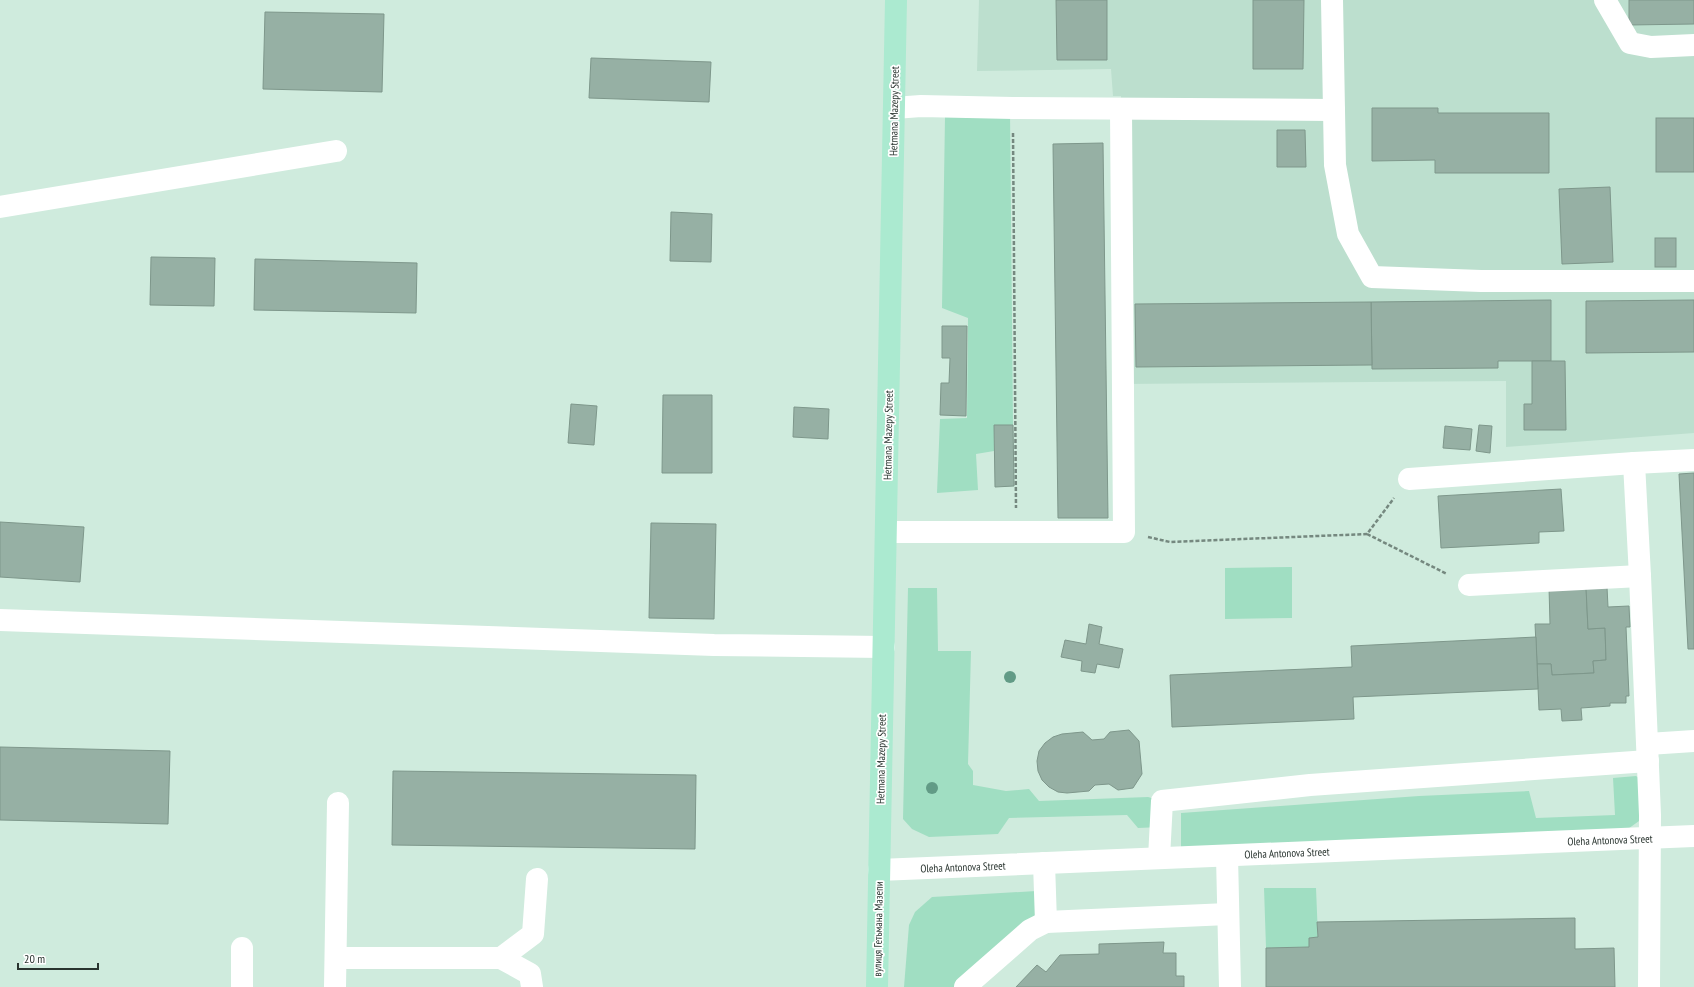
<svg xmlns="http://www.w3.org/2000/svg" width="1694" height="987" viewBox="0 0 1694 987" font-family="'PT Sans Narrow',sans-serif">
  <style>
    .built { fill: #bcdfce }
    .green { fill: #a0dec2 }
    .building { fill: #96b0a4; stroke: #7e978b }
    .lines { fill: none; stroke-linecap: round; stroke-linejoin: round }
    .path { stroke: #75887f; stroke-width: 2.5; stroke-dasharray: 4 2; stroke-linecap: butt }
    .minor { stroke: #fff; stroke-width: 22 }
    .major { stroke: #abead0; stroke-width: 22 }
    .tree { fill: #629b86 }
    .labels { text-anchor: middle; stroke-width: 3.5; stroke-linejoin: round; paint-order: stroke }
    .street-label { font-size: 11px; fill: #29342f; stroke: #fff }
  </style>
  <rect width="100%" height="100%" fill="#cfebdd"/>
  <!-- built -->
  <polygon class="built" points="979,0 1694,0 1694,433 1506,447 1506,381 1122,384 1121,96 1113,96 1111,69 977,71"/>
  <!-- green -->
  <g class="green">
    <polygon points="1010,111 1013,425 994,425 994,451 976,454 978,490 937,493 940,419 967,418 968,318 942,308 945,117"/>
    <polygon points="1292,567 1292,618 1225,619 1225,568"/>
    <polygon points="908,588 937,588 938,651 971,651 968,764 973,771 973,785 1006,791 1029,789 1039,801 1148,797 1162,801 1160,827 1138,828 1127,815 1009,818 998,834 929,837 912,829 903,819"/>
    <polygon points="1636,776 1645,782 1646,816 1625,831 1181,851 1181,813 1419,796 1529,791 1536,818 1615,815 1613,778"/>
    <polygon points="1264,888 1316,888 1318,937 1309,938 1309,947 1266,948"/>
    <polygon points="1036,891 1037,918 964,987 904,987 909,925 915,912 932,897"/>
  </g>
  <!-- building -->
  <g class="building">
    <polygon points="1056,0 1107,0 1107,60 1057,60"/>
    <polygon points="1253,0 1304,0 1303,69 1253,69"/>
    <polygon points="1629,0 1694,0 1694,24 1629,25"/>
    <polygon points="265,12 384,14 382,92 263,89"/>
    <polygon points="591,58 711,62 709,102 589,98"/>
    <polygon points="1372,108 1438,108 1438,113 1549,113 1549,173 1435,173 1435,160 1372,161"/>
    <rect x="1656" y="118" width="38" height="54"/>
    <polygon points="1277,130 1305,130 1306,167 1277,167"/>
    <polygon points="1103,143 1108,518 1058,518 1053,144"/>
    <polygon points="1610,187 1613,262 1562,264 1559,189"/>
    <polygon points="671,212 712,214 711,262 670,261"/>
    <rect x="1655" y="238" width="21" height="29"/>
    <polygon points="151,257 215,258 214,306 150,305"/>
    <polygon points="255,259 417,263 416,313 254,310"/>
    <polygon points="1551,300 1551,361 1498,361 1498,368 1372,369 1371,302"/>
    <polygon points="1694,300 1694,352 1586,353 1586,301"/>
    <polygon points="1371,302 1372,365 1136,367 1135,304"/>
    <polygon points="942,326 967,326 966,416 940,415 941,383 949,383 950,358 942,358"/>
    <polygon points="1532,361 1565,361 1566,430 1524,430 1524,404 1532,404"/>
    <polygon points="663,395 712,395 712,473 662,473"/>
    <polygon points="571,404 597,406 594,445 568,443"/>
    <polygon points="794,407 829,409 828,439 793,437"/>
    <polygon points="994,425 1013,425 1014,486 995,487"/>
    <polygon points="1479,425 1492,426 1490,453 1476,451"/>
    <polygon points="1445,426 1472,429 1470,450 1443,448"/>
    <polygon points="1694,473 1694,649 1688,649 1679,474"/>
    <polygon points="1561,489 1564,531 1539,532 1539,543 1441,548 1438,496"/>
    <polygon points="0,522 84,527 80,582 0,577"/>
    <polygon points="651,523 716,524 714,619 649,618"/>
    <polygon points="1586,585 1588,629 1605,628 1606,660 1593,661 1594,673 1552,675 1551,664 1537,664 1535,624 1550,624 1549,587"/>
    <polygon points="1607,587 1608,607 1629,606 1630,627 1626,627 1629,696 1626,696 1626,703 1610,703 1610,706 1581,708 1582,720 1562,721 1561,709 1539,710 1537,664 1551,664 1552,675 1594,673 1593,661 1606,660 1605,628 1588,629 1586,588"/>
    <polygon points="1089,624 1102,627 1099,644 1123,649 1119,668 1097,664 1095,673 1081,671 1082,661 1061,657 1065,640 1086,644"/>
    <polygon points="1536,637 1538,689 1353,697 1354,719 1172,727 1170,675 1352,667 1351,646"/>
    <polygon points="1129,730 1139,741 1142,774 1133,788 1118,790 1109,784 1095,785 1089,791 1067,793 1058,792 1049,787 1042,780 1038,771 1037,761 1039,751 1045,743 1053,737 1062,734 1083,732 1092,740 1104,739 1110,732"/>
    <polygon points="0,747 170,751 168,824 0,820"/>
    <polygon points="393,771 696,775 695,849 392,845"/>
    <polygon points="1575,918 1575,949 1614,948 1615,987 1266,987 1266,948 1309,947 1309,938 1318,937 1317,922"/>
    <polygon points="1164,942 1163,953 1176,953 1176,976 1184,976 1184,987 1016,987 1037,965 1046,972 1060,955 1099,954 1099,944"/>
  </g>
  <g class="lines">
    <!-- path -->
    <g class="path">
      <polyline points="1013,133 1016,508"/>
      <polyline points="1367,534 1447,574"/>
      <polyline points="1148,537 1170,542 1367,534 1394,498"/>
    </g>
    <!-- minor -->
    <g class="minor">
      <polyline points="1332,0 1335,165 1348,234 1372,277 1481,281 1694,281"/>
      <polyline points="1605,0 1630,43 1651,47 1694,45"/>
      <polyline points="894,108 921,106 1013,108 1334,110"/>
      <polyline points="0,207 336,151"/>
      <polyline points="1409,479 1634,463"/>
      <polyline points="886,532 1124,532 1121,109"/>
      <polyline points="1469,585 1640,576"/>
      <polyline points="0,620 714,645 884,647"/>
      <polyline points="1648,744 1694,741"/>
      <polyline points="1227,856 1230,987"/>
      <polyline points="1159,858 1162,801 1310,785 1648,761"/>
      <polyline points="1044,863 1046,922"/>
      <polyline points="879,870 1694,836"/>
      <polyline points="337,958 501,958 533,934 537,879"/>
      <polyline points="501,958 530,974 532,987"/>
      <polyline points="242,987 242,948"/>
      <polyline points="335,987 338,803"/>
      <polyline points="965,987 1030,930 1046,922 1228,914"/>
      <polyline points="1649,987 1650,815 1640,576 1634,463 1694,460"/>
    </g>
    <!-- major -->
    <polyline class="major" points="877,987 896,0"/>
  </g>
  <!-- trees -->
  <g class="tree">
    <circle cx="1010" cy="677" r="6"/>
    <circle cx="932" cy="788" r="6"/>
  </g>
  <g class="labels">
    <!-- street labels -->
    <g class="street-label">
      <text transform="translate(894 111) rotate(-89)" y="4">Hetmana Mazepy Street</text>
      <text transform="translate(888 435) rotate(-89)" y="4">Hetmana Mazepy Street</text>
      <text transform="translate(881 759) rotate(-89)" y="4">Hetmana Mazepy Street</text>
      <text transform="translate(1610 840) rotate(-2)" y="4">Oleha Antonova Street</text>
      <text transform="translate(1287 853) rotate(-2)" y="4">Oleha Antonova Street</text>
      <text transform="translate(963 867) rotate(-2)" y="4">Oleha Antonova Street</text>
      <text transform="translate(878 929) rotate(-89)" y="4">вулиця Гетьмана Мазепи</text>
    </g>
  </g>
  <!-- scale -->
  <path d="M18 963v6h80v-6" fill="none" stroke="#29342f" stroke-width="2"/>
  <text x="24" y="963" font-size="12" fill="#29342f" stroke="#ffffff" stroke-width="3" paint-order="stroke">20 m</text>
</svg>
